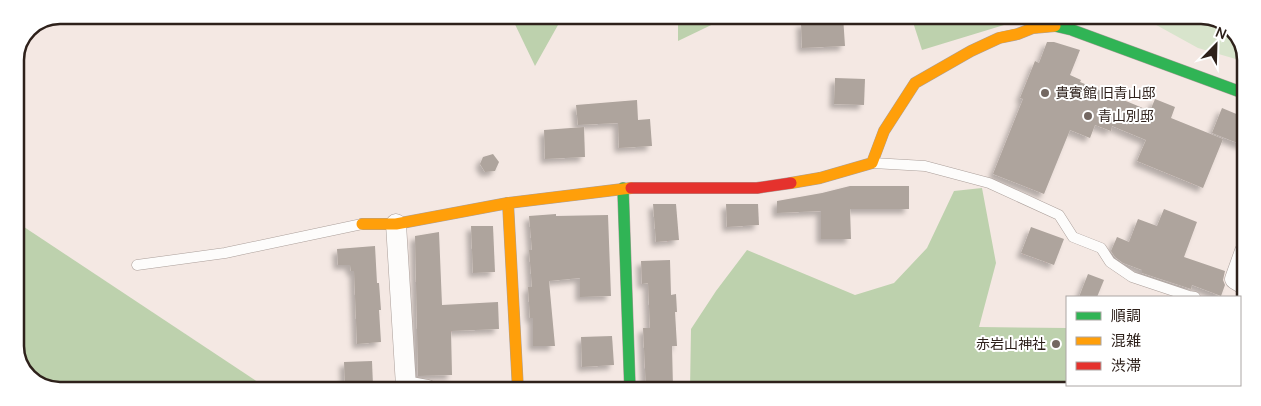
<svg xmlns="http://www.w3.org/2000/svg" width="1261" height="406" viewBox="0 0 1261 406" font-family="Manrope,'Noto Sans JP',sans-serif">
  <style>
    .green { fill: #d8e4cc }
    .forest { fill: #bdd1ad }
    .building { fill: #aea49d; filter: url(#shadow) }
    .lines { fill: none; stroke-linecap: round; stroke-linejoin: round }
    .lane-casing { stroke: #ab9f9a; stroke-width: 11 }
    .street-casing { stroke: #ab9f9a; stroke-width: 21 }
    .fast-casing { stroke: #ab9f9a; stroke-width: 12 }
    .slow-casing { stroke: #ab9f9a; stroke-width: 12 }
    .jam-casing { stroke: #ab9f9a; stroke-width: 12 }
    .lane { stroke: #fdfcfb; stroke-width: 10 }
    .street { stroke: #fdfcfb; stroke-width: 20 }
    .fast { stroke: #30b455; stroke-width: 11 }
    .slow { stroke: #ff9f0a; stroke-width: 11 }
    .jam { stroke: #e5322d; stroke-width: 11 }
    .poi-dot { fill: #736761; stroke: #fff; stroke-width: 2 }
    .labels { text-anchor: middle; stroke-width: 4; stroke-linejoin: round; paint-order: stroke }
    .poi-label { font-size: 14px; fill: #2e211b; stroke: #fff; text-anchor: start }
    .rim { fill: none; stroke: #2e211b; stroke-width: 2.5 }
  </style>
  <defs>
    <filter id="shadow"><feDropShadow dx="-4.5" dy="4.5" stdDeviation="2.5" flood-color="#0004"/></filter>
  </defs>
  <rect width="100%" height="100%" fill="#f4e8e3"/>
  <!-- green -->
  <polygon class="green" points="1140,16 1213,17 1237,32 1246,56 1246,62 1198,48"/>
  <!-- forest -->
  <g class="forest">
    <polygon points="511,16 571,16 558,25 535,66"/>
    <polygon points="678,16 730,16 678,41"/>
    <polygon points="911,16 1034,16 922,50"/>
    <polygon points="982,188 996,263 979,327 1067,328 1067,385 1125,385 1125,391 690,390 691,329 716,291 747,250 855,295 894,283 927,248 954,191"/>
    <polygon points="15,222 15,221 270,390 48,389 26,376 15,352"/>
  </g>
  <!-- building -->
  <g class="building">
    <polygon points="812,16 843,16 845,46 802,48 801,23 812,22"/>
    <polygon points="1047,42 1054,42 1080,50 1070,75 1081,80 1080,82 1150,111 1155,99 1175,107 1171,118 1223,139 1203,188 1137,161 1146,140 1112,126 1111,131 1095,125 1090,138 1070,130 1044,194 993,174 1023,99 1020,98 1035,61 1039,63"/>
    <polygon points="835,78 865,79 864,105 834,104"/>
    <polygon points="637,100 638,120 650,119 652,146 619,148 618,123 578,125 576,105"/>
    <polygon points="1222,108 1246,118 1245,146 1212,133"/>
    <polygon points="584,127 585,157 545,159 544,130"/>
    <polygon points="493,154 499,162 495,171 485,172 480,164 483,157"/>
    <polygon points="850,186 909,186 909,209 850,209 851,239 821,239 821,211 777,213 777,201 822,193"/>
    <polygon points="653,204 676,204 679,240 656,242"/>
    <polygon points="726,204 758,204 759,225 727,227"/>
    <polygon points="1164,209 1197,222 1184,257 1225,271 1223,280 1225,285 1221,296 1192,285 1191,289 1142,273 1142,270 1123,263 1115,257 1111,251 1117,237 1129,242 1138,219 1157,226"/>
    <polygon points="556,214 556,216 608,215 611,296 580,297 580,278 549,281 555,346 533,346 533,318 530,318 528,287 532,287 529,250 532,250 529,216"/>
    <polygon points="471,226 493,226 495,272 473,273"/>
    <polygon points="1031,227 1064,239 1054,265 1021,253"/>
    <polygon points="439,232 442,305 498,302 499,329 451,331 452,375 418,376 415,236"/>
    <polygon points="375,246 377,283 379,283 381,310 379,310 381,342 357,344 354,271 351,271 350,265 338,265 337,249"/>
    <polygon points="670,260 671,295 676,294 677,312 675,312 677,346 672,346 673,388 646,389 643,328 650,328 648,283 642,284 641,261"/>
    <polygon points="1088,274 1104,280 1097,297 1079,297"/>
    <polygon points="612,336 614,365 582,367 581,337"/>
    <polygon points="372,361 373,386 345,387 344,362"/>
  </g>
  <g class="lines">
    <defs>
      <g id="lane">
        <polyline points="873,163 925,166 989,183 1059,215 1073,237 1101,248 1110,262 1132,277 1189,296 1195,297"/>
        <polyline points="137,265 225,253 362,224"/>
        <polyline points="1240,300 1245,300"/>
      </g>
      <g id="street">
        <polyline points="396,224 406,386 428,390"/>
        <polyline points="1245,285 1235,279 1245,251"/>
      </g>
      <g id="fast">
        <polyline points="1055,26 1072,30 1246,94"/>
        <polyline points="623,188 630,390"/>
      </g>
      <g id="slow">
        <polyline points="791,183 820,178 872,163 884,131 915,83 971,51 999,38 1018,34 1033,28 1055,26"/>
        <polyline points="508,203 518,390"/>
        <polyline points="362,224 396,224 508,203 631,188"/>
      </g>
      <polyline id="jam" points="631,188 757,188 791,183"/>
    </defs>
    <!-- lane casing -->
    <use href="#lane" class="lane-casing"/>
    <!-- street casing -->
    <use href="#street" class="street-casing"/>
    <!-- fast casing -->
    <use href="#fast" class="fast-casing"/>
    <!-- slow casing -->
    <use href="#slow" class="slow-casing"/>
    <!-- jam casing -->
    <use href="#jam" class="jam-casing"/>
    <!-- lane -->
    <use href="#lane" class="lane"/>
    <!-- street -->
    <use href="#street" class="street"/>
    <!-- fast -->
    <use href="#fast" class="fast"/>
    <!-- slow -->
    <use href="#slow" class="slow"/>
    <!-- jam -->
    <use href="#jam" class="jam"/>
  </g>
  <!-- markers -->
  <g class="poi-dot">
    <circle cx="1045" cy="93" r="5"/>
    <circle cx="1088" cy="116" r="5"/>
    <circle cx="1056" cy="344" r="5"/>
  </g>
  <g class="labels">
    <!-- poi labels -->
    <g class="poi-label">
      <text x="1055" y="98">貴賓館 旧青山邸</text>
      <text x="1098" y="121">青山別邸</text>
      <text x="1046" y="349" text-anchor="end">赤岩山神社</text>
    </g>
  </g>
  <!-- crop -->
  <path d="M0 0H1261V406H0ZM60 24H1201A36 36 0 0 1 1237 60V346A36 36 0 0 1 1201 382H60A36 36 0 0 1 24 346V60A36 36 0 0 1 60 24Z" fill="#fff" fill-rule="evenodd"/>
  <path class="rim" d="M60 24H1201A36 36 0 0 1 1237 60V346A36 36 0 0 1 1201 382H60A36 36 0 0 1 24 346V60A36 36 0 0 1 60 24Z"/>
  <!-- legend -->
  <rect x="1066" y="296" width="175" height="90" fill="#ffffff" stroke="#aba6a4"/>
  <rect x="1076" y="312" width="25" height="8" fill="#30b455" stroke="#aba6a4"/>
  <text x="1111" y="321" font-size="15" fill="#2e211b">順調</text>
  <rect x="1076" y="337" width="25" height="8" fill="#ff9f0a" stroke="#aba6a4"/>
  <text x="1111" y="346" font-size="15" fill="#2e211b">混雑</text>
  <rect x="1076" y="362" width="25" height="8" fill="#e5322d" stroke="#aba6a4"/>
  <text x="1111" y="371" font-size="15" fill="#2e211b">渋滞</text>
  <!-- north arrow -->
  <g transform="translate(1216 45) rotate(23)" stroke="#ffffff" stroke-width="4" paint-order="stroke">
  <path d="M0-4L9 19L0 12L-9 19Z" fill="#2e211b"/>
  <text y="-8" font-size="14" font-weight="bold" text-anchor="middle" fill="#2e211b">N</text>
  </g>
</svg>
